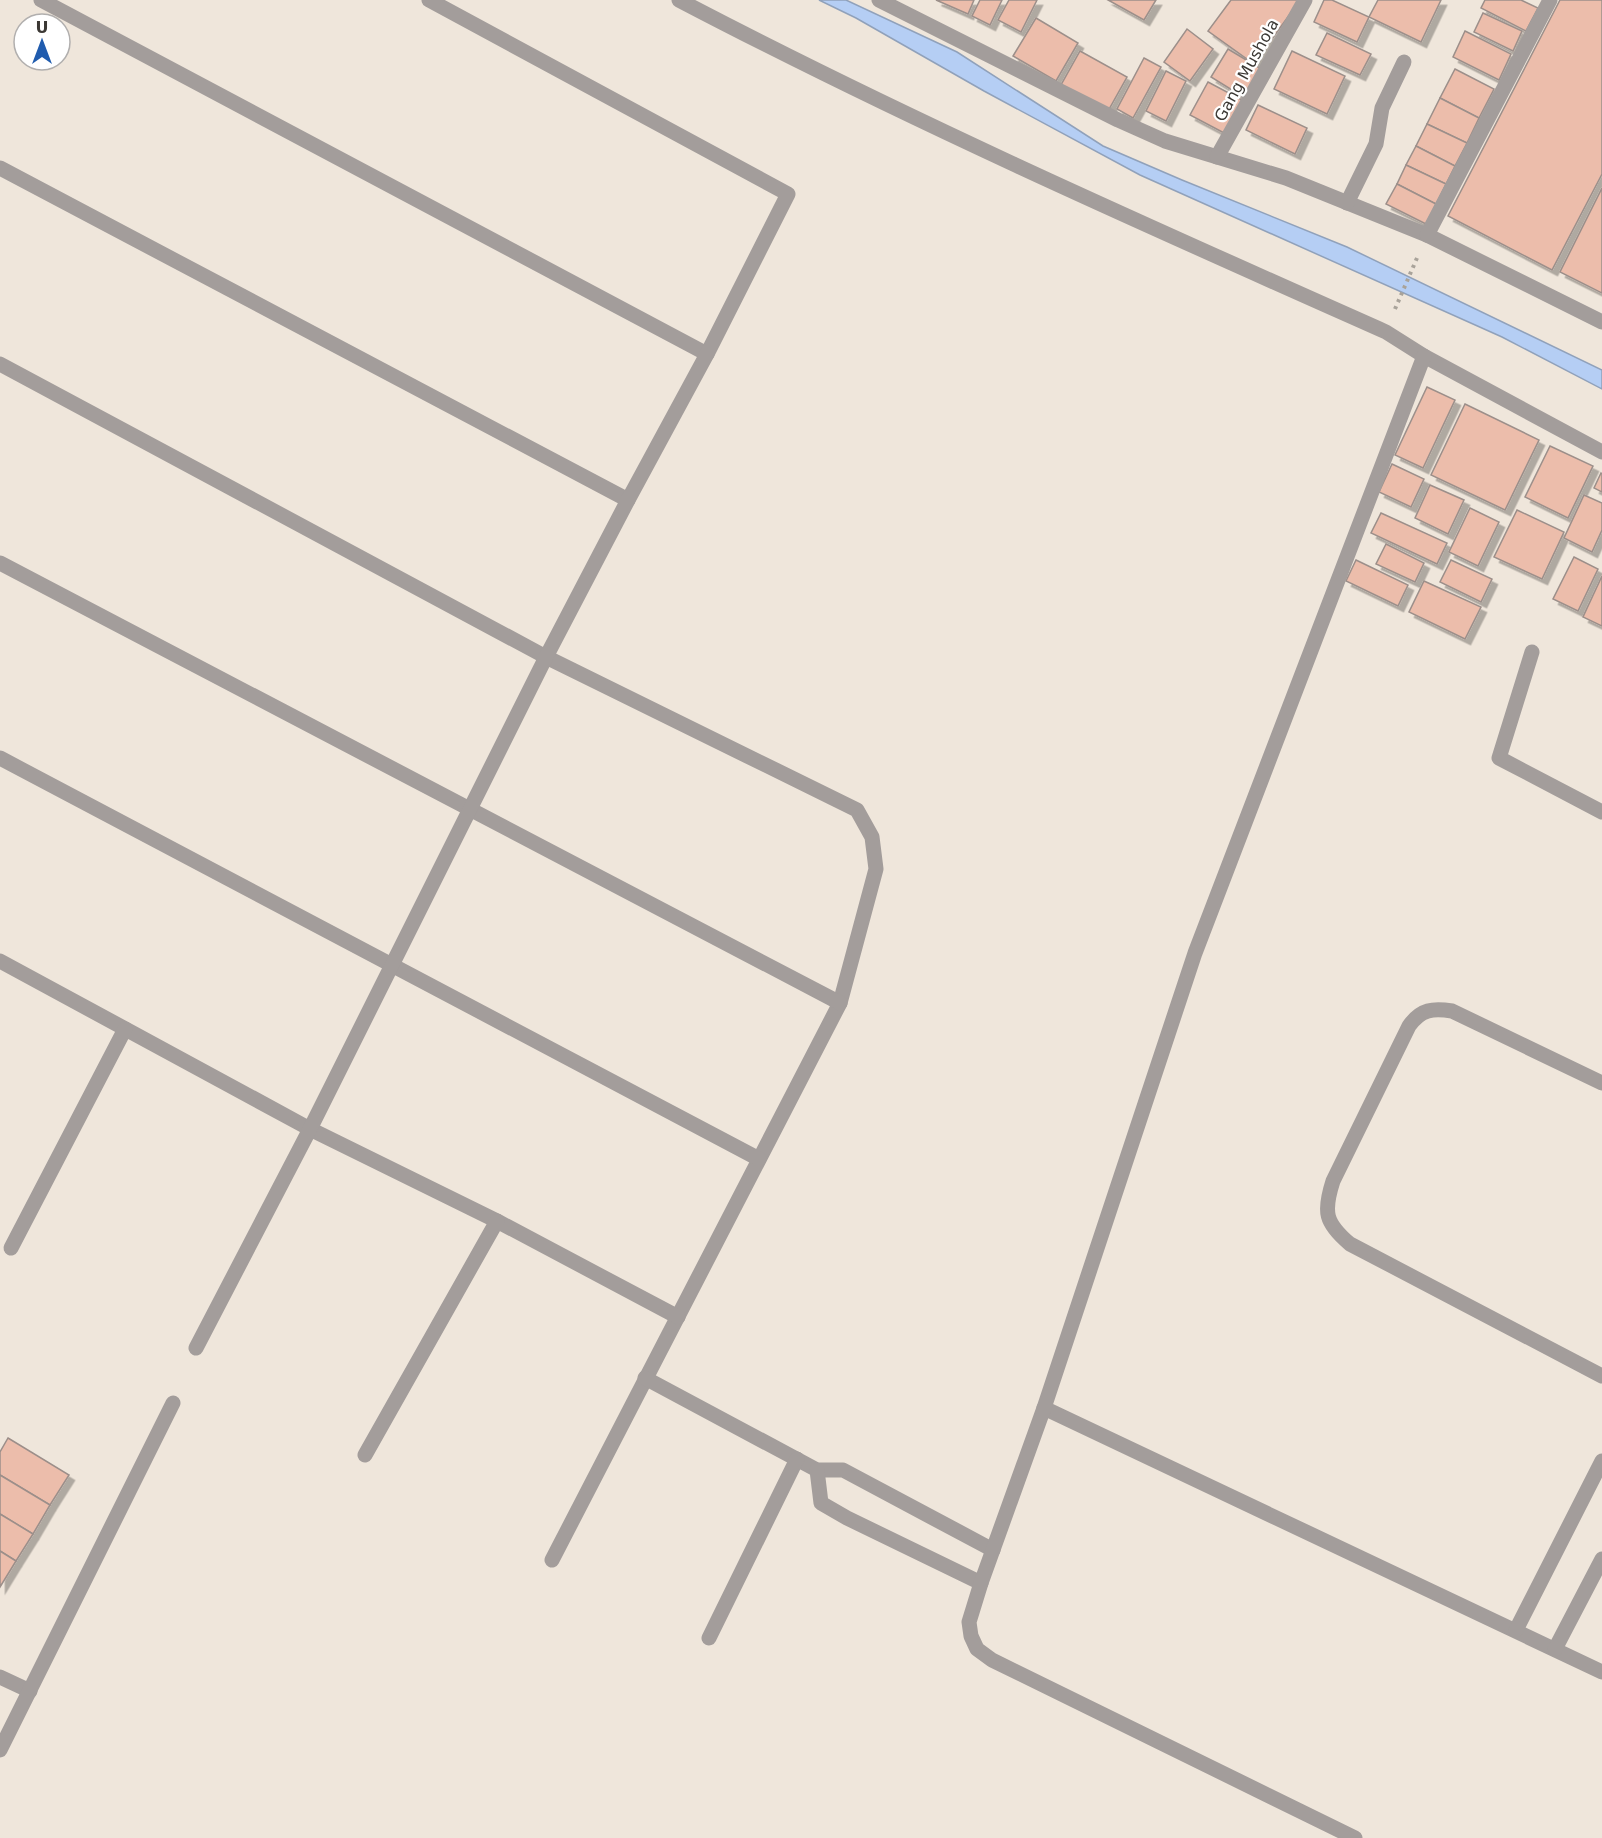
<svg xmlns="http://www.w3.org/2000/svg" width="1602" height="1838" viewBox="0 0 1602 1838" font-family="'DejaVu Sans',sans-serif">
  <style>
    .water { fill: #b5cef4; stroke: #90a1ba; stroke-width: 1.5 }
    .building { fill: #ecbdab; stroke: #9c8f8a; stroke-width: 1.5; filter: url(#shadow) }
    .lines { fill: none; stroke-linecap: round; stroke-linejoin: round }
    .path { stroke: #a9a39a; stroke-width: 4; stroke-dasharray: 3 4.5; stroke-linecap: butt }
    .minor { stroke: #a39d9b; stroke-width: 15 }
    .labels { text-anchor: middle; stroke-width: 4.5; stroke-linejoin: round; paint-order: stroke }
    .street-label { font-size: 16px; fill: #3b3834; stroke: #fff }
  </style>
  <defs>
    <filter id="shadow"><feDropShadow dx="5.5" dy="5.5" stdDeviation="0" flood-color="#0004"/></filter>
  </defs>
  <rect width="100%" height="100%" fill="#efe6db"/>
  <!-- water -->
  <polygon class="water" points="819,0 846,0 957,52 1103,146 1182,180 1347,247 1602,370 1602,389 1502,337 1140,175 984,91 856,18"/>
  <!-- building -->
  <g class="building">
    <polygon points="936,0 974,0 968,14"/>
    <polygon points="980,0 1002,0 990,25 972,16"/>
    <polygon points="1009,0 1037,0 1021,32 998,20"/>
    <polygon points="1108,0 1156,0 1144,20"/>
    <polygon points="1231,0 1300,0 1254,64 1208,31"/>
    <polygon points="1324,0 1332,0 1369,17 1357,42 1314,22"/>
    <polygon points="1378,0 1441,0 1421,42 1369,17"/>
    <polygon points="1485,0 1521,0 1538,8 1526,31 1481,8"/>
    <polygon points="1560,0 1602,0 1602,174 1552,270 1448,216"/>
    <polygon points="1483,13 1522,31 1513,51 1474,32"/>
    <polygon points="1036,18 1078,43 1056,81 1013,56"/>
    <polygon points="1187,29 1213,49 1190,81 1164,62"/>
    <polygon points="1465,31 1511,54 1499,80 1453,57"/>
    <polygon points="1327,33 1371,54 1360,75 1316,55"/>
    <polygon points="1228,49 1263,70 1245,98 1211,77"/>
    <polygon points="1080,51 1127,77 1108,111 1061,85"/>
    <polygon points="1292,51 1345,76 1327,114 1274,89"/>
    <polygon points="1144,58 1161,67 1133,118 1117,109"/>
    <polygon points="1455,69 1494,89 1479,118 1440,98"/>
    <polygon points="1166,71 1186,81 1166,121 1146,111"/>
    <polygon points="1208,82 1244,101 1226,134 1190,115"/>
    <polygon points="1440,98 1479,118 1467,143 1427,124"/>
    <polygon points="1258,105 1307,128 1295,154 1246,130"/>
    <polygon points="1427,124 1467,143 1455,166 1416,146"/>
    <polygon points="1416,146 1455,166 1446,184 1406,165"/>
    <polygon points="1406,165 1446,184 1436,204 1397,184"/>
    <polygon points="1397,184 1436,204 1426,224 1386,204"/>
    <polygon points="1602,188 1602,293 1560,272"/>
    <polygon points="1427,387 1455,400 1423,468 1395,455"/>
    <polygon points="1465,404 1539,440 1505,510 1431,475"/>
    <polygon points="1550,446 1593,466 1568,518 1525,497"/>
    <polygon points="1392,464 1424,479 1411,507 1379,492"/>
    <polygon points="1601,473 1602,474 1602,492 1594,488"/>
    <polygon points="1430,485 1464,500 1448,534 1415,518"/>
    <polygon points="1584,495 1602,503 1602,530 1592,552 1564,538"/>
    <polygon points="1470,508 1499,522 1478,566 1449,552"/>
    <polygon points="1517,510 1564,532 1542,579 1494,557"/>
    <polygon points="1381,513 1447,543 1437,564 1371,533"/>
    <polygon points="1386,544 1424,563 1415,582 1376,564"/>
    <polygon points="1574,557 1598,569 1578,611 1553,599"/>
    <polygon points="1356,560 1408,585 1398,606 1346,581"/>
    <polygon points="1451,560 1492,579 1481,602 1440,582"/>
    <polygon points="1602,576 1602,626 1583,617"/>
    <polygon points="1424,581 1481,607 1465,639 1409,612"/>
    <polygon points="8,1438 69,1475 50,1505 0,1475 0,1452"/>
    <polygon points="0,1475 50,1505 33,1534 0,1514"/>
    <polygon points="0,1514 33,1534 16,1561 0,1551"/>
    <polygon points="0,1551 16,1561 0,1587"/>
  </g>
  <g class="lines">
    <!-- path -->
    <polyline class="path" points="1395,309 1417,258"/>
    <!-- minor -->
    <g class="minor">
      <polyline points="41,0 707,354"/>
      <path d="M679,0C910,121 1148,226 1386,332L1424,356L1602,452"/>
      <polyline points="879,0 1118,120 1165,141 1286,178 1427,235 1602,322"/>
      <polyline points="1217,157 1305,0"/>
      <polyline points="0,168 628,500"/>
      <polyline points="1347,203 1376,144 1382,108 1404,62"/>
      <polyline points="1427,235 1550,0"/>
      <polyline points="0,364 546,657 857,810 872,837 876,869 840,1003 552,1560"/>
      <polyline points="0,563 840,1003"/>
      <polyline points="1532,652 1499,758 1602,812"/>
      <polyline points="0,758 759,1159"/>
      <polyline points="0,961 310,1129 497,1221 678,1317"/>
      <path d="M1602,1083L1452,1011C1433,1008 1421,1009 1409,1026L1333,1181C1323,1212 1325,1223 1350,1244L1602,1376"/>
      <polyline points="11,1248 125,1029"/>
      <polyline points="196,1348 310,1129 546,657 628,500 707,354 788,194 429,0"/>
      <polyline points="645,1378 817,1470 843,1470 993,1550"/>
      <polyline points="1044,1408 1602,1672"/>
      <polyline points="365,1455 497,1221"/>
      <polyline points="817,1470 821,1503 847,1518 981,1583"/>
      <polyline points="1516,1630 1602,1461"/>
      <polyline points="709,1638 797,1459"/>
      <polyline points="1555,1649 1602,1559"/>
      <polyline points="0,1677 30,1691"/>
      <polyline points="0,1750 173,1403"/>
      <polyline points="1355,1838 992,1660 977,1649 971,1636 969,1622 981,1583 1044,1408 1195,953 1424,356"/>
    </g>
  </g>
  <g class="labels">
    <!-- street labels -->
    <g class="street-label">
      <text transform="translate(1246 70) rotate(-61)" y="6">Gang Mushola</text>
    </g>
  </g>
  <!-- north arrow -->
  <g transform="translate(42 42)"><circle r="28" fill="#ffffff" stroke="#b1afae" stroke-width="1.5"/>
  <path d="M0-4.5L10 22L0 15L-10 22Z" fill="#205cae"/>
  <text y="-9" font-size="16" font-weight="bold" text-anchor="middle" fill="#3b3834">U</text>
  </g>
</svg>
